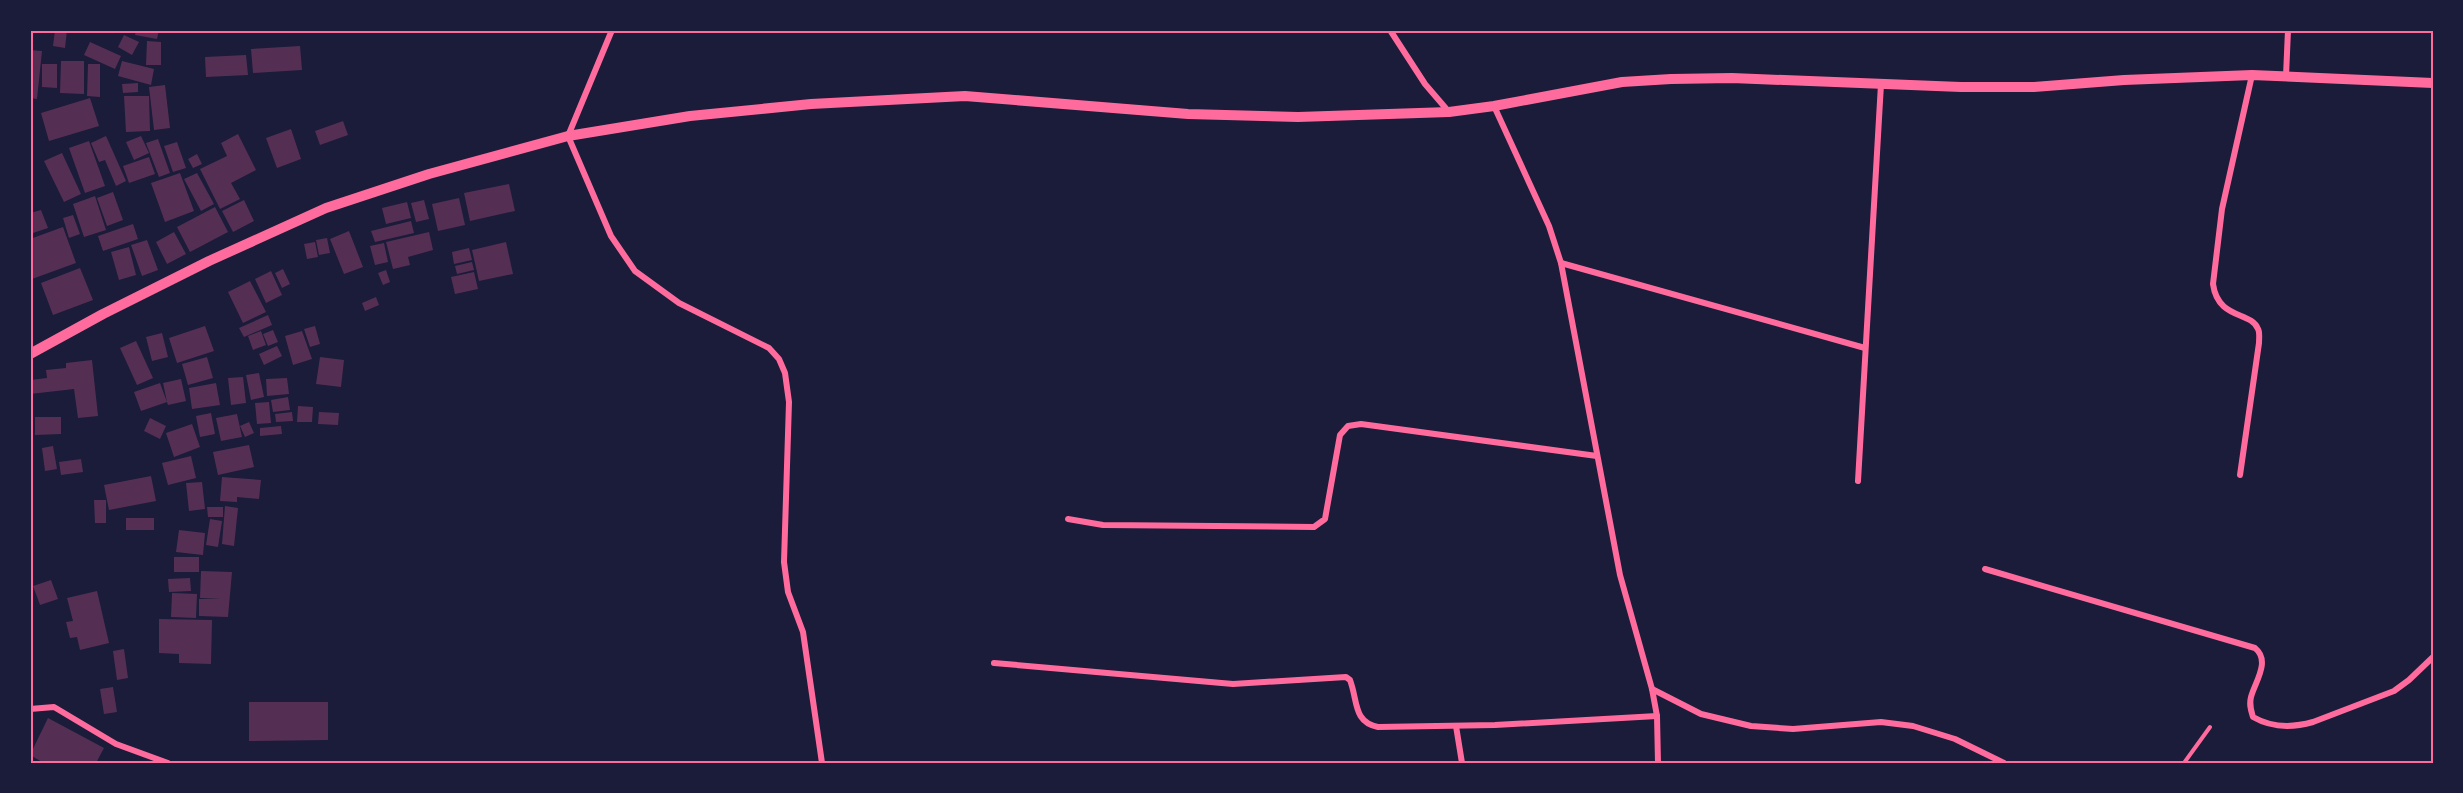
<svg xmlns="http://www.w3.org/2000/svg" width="2463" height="793" viewBox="0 0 2463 793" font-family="'Golos Text',sans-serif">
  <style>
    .building { fill: #542f53 }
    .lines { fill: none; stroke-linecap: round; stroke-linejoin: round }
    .service { stroke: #ff6b9d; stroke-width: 4 }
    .minor { stroke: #ff6b9d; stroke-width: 6 }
    .tertiary { stroke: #ff6b9d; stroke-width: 10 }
    .neatline { fill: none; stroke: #ff6b9d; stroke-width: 2 }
  </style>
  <rect width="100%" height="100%" fill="#1b1b3a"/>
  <!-- building -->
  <g class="building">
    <polygon points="55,30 67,30 65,48 53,46"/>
    <polygon points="136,30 159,30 157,39 135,35"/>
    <polygon points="124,35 139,42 132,55 118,47"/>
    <polygon points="147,41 161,42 161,65 146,65"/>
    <polygon points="90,42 121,56 115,69 84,55"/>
    <polygon points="300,46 302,70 253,73 251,49"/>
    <polygon points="30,50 42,51 37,99 30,98"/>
    <polygon points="246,55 248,75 206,77 205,57"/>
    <polygon points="61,61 84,61 84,94 60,93"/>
    <polygon points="122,61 154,69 151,85 118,76"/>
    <polygon points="42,64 57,64 57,88 42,87"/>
    <polygon points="88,64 100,64 100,97 87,96"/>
    <polygon points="138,83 138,92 123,93 122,84"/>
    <polygon points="165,85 170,128 154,130 149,87"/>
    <polygon points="124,96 149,96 150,131 126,132"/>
    <polygon points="90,98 99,126 49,141 41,113"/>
    <polygon points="343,121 348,135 320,145 315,131"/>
    <polygon points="291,129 301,159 277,168 266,138"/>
    <polygon points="238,134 256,170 231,183 240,199 220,209 200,169 227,156 221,143"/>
    <polygon points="106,136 126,181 116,186 105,160 99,162 91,143"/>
    <polygon points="141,136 149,153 134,160 126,142"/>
    <polygon points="158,139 170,173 159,177 146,143"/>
    <polygon points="89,141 105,186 85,193 69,148"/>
    <polygon points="177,142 186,168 173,172 164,146"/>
    <polygon points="62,153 81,194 64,202 44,161"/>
    <polygon points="197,154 202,164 193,168 188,159"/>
    <polygon points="149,157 155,174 129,183 123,166"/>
    <polygon points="180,173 194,211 165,222 151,183"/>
    <polygon points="197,173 214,204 201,211 184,179"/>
    <polygon points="509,184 515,211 470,221 464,193"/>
    <polygon points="113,192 123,220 107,226 97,198"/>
    <polygon points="95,196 106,230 84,237 73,204"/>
    <polygon points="459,198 465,225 438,231 432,204"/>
    <polygon points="244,200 254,221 233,232 222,211"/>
    <polygon points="424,200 429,219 416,222 411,203"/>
    <polygon points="407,202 411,218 386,224 382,208"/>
    <polygon points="215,207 228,232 190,252 177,227"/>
    <polygon points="41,210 48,228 30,234 30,213"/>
    <polygon points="73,215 80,234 69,238 63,218"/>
    <polygon points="411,221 414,233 375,242 371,231"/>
    <polygon points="133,224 138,239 103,251 98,236"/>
    <polygon points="63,227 76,263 32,279 30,272 30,239"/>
    <polygon points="349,231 363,267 344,274 330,239"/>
    <polygon points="174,232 186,254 167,264 156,242"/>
    <polygon points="429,232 433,250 408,257 410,265 393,269 386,242"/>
    <polygon points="327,238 330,253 319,255 316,240"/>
    <polygon points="147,240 158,270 142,276 131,245"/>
    <polygon points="315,242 318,257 307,259 304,244"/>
    <polygon points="506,242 513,274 479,281 472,250"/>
    <polygon points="384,243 388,262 375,265 370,246"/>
    <polygon points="129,247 136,275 119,280 111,252"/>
    <polygon points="469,248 472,260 454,264 452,252"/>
    <polygon points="472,262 474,270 457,274 455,266"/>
    <polygon points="80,268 93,300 53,315 41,283"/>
    <polygon points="283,269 290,284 282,288 275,273"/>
    <polygon points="386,270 390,282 383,285 378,273"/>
    <polygon points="271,271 282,295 266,303 255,279"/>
    <polygon points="474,272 478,289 455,294 451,277"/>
    <polygon points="250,281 266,312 243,323 228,292"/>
    <polygon points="376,297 379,305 365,311 362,303"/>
    <polygon points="268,315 272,325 244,337 239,328"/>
    <polygon points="205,326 214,351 177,363 169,338"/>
    <polygon points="315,326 320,344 310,347 304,329"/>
    <polygon points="273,330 278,342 268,346 263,334"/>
    <polygon points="261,331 266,345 253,350 248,336"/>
    <polygon points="302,331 312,359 293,365 285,336"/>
    <polygon points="162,333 168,357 152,361 146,337"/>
    <polygon points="136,341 153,378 137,385 120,348"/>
    <polygon points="277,346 282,356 264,365 259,354"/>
    <polygon points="207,357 213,378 188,385 182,364"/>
    <polygon points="320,357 344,360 341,387 316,384"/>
    <polygon points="92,360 98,416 78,418 74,389 30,394 30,380 47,378 46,370 66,368 66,363"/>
    <polygon points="259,373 264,397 251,400 246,375"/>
    <polygon points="243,377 246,403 231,405 228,378"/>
    <polygon points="287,378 289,394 267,396 266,379"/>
    <polygon points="181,379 186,401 168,405 167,402 141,411 134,392 160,383 167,402 163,383"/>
    <polygon points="216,383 220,405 192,409 189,388"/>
    <polygon points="288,397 290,410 273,412 271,400"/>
    <polygon points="269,402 271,423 257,424 255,403"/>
    <polygon points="298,406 313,407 312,422 297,422"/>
    <polygon points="292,412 293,421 276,422 275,414"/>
    <polygon points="319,412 339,413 338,425 318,424"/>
    <polygon points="211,413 215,434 200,437 196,416"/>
    <polygon points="237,414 242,437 221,441 216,418"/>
    <polygon points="35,417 61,417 61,434 35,435"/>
    <polygon points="150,418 166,426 160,439 144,431"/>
    <polygon points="249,422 254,433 245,437 240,426"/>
    <polygon points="192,424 200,447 174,457 166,433"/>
    <polygon points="281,426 282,434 260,436 260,428"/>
    <polygon points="249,445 254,467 218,475 213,452"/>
    <polygon points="53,446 57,469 45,471 42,448"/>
    <polygon points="191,456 196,478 168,485 162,463"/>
    <polygon points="81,459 83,472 61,475 59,462"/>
    <polygon points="151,476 156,501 109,510 104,485"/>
    <polygon points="222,477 261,480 259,499 237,497 237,502 220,501"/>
    <polygon points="202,482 205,509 189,511 186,483"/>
    <polygon points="94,500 106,500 106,523 95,523"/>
    <polygon points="225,506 238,508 234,546 222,544"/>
    <polygon points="207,507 223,507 223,517 208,517"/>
    <rect x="126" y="518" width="28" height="12"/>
    <polygon points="210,519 222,521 218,547 206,545"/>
    <polygon points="179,530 205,533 203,555 176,552"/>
    <rect x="174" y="557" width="25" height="15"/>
    <polygon points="201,571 232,572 228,617 199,616 199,599 221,599 200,598"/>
    <polygon points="190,578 191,591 169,592 168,579"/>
    <polygon points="51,580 58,599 40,605 33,586"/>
    <polygon points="97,591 109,643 80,650 77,637 70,638 66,622 73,621 67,598"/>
    <polygon points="172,593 197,594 196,618 171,617"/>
    <polygon points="159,619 212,620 211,664 179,663 179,654 159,653"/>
    <polygon points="124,649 128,678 117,680 113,651"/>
    <polygon points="113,687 117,712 104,714 100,689"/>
    <polygon points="249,702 328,702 328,740 249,741"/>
    <polygon points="48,718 104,748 96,763 44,763 30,755"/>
  </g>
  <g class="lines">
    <!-- service -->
    <polyline class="service" points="2184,763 2210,727"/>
    <!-- minor -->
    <g class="minor">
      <polyline points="612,30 568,136 611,236 635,271 679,303 769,348 779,359 785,373 789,402 784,562 788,592 803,632 822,763"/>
      <polyline points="1390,30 1425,84 1449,112"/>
      <polyline points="2286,76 2288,30"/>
      <polyline points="1494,106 1549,226 1561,263 1620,575 1652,689 1657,716 1658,763"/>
      <polyline points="1561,263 1865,348"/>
      <path d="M2240,475L2259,343C2259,338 2260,332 2258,329C2251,311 2218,320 2213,284L2222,209L2252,75"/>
      <polyline points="1858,481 1881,84"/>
      <polyline points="1068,519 1103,525 1314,527 1325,519 1340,435 1348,426 1361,424 1597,456"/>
      <path d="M1985,569L2255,648C2271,661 2255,682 2251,697C2249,705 2251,710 2253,717C2272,728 2292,728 2313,722L2394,691L2409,680L2433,657"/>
      <path d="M994,663L1233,684L1346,677L1350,680C1358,701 1353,722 1378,727L1495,725L1657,716"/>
      <polyline points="1652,689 1701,714 1751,726 1793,729 1881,722 1913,726 1955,739 2004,763"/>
      <polyline points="30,709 54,707 116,744 168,763"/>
      <polyline points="1456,726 1462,763"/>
    </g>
    <!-- tertiary -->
    <polyline class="tertiary" points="30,354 103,314 209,261 326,208 429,174 568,136 690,116 811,104 965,96 1188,114 1298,117 1449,112 1494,106 1622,82 1671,79 1732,78 1961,87 2034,87 2124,80 2252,75 2433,83"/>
  </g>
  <!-- border -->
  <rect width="2463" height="793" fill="none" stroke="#1b1b3a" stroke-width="63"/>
  <rect x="32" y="32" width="2400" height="730" class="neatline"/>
</svg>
